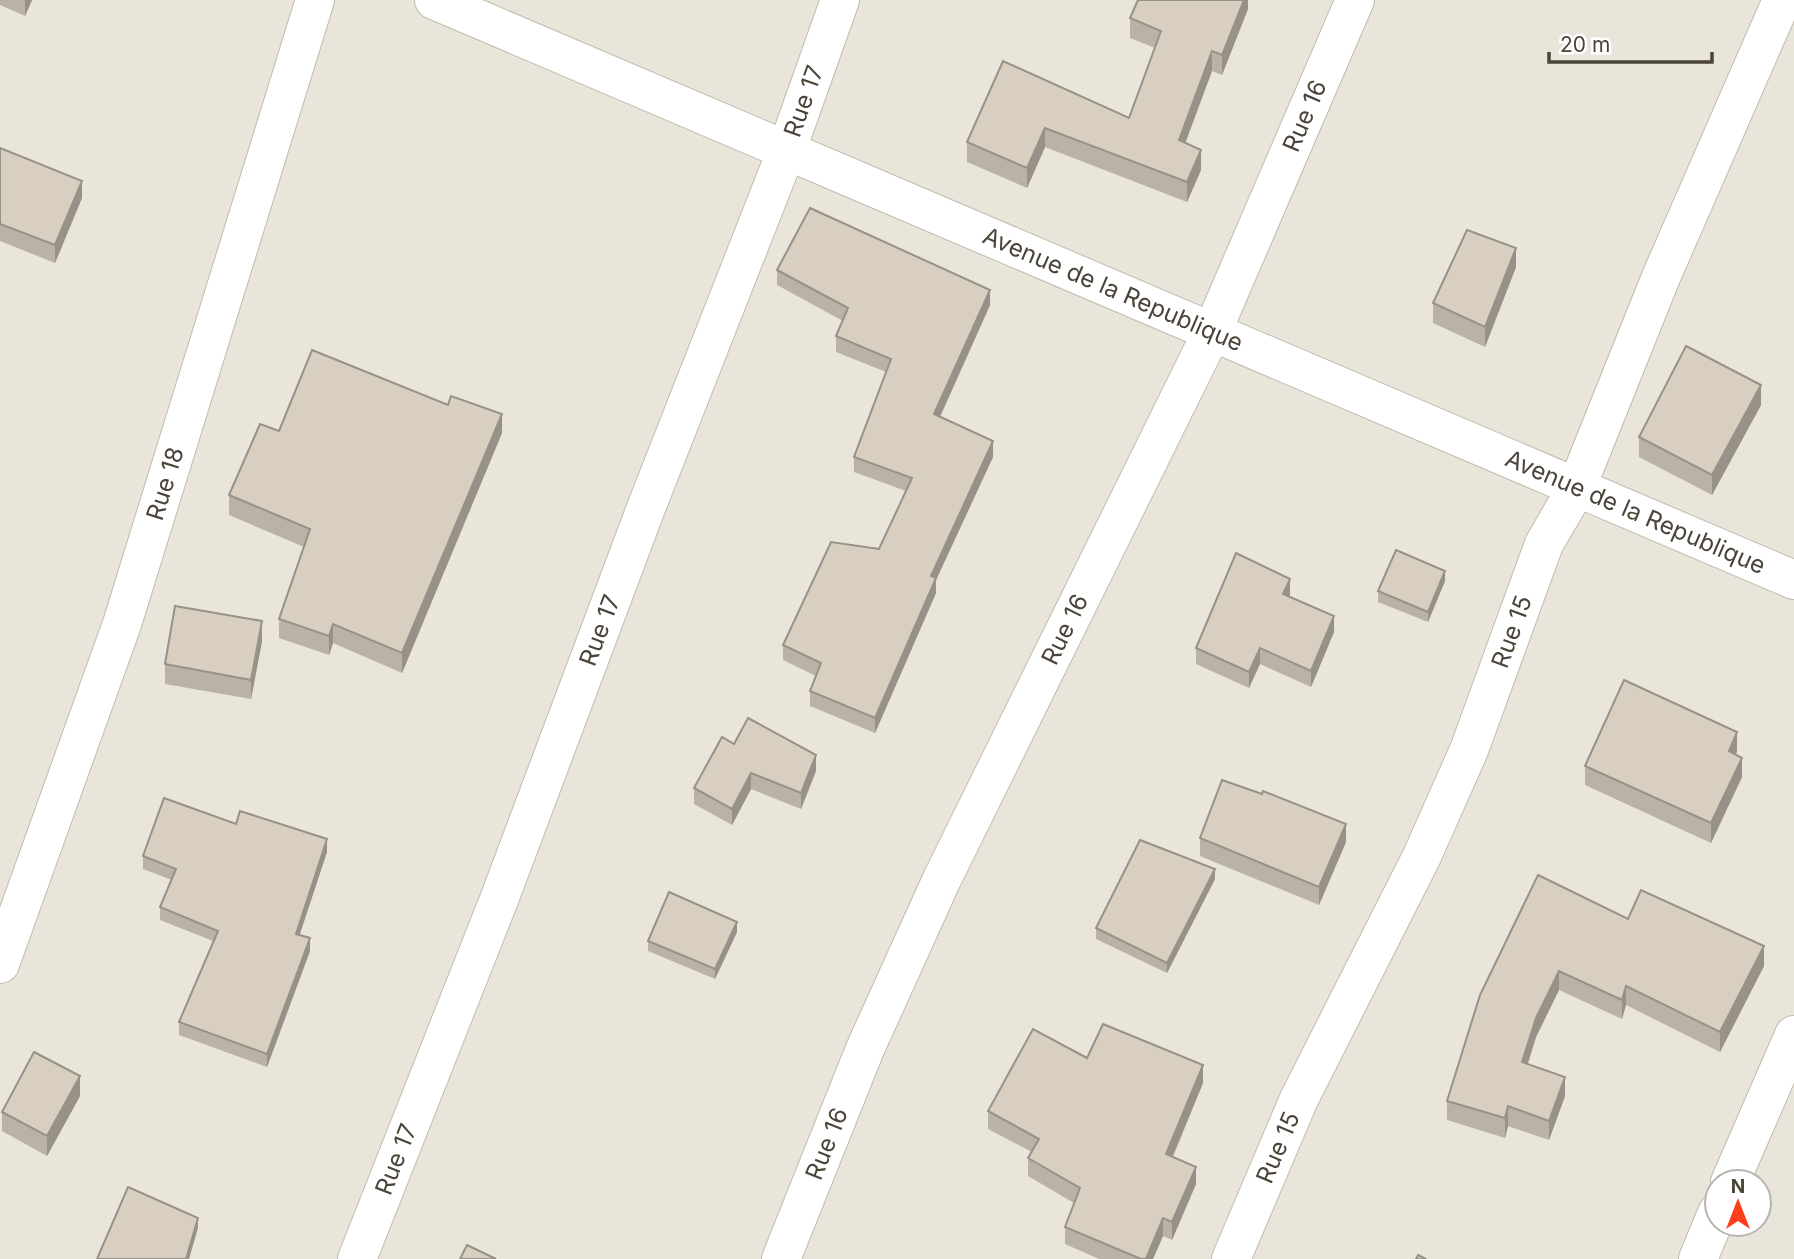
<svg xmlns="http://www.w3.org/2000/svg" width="1794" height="1259" viewBox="0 0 1794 1259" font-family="Inter,sans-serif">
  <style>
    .residential { fill: #eae5da; fill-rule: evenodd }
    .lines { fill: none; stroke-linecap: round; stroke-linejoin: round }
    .minor-casing { stroke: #c2bbae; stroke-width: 40 }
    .minor { stroke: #fff; stroke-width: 38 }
    .wall { fill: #bab2a6 }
    .shaded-wall { fill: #979187 }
    .building { fill: #d8cfc1; stroke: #979187; stroke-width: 2 }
    .labels { text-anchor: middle; stroke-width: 5; stroke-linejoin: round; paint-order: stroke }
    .street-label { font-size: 24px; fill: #4b4439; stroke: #fff }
  </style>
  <rect width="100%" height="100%" fill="#f6f3ec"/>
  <!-- residential -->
  <path class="residential" d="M0,0H1794V1259H0ZM1717,1182H1759V1224H1717Z"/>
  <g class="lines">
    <defs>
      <g id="minor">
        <path id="s1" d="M434,0L1794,580"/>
        <path id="s2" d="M0,964L122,624L315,0"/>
        <polyline points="1730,1182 1794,1035"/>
        <path id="s3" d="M357,1259L500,897L646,508L786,152L840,0"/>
        <path id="s4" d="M781,1259L865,1049L942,879L1212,332L1355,0"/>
        <path id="s5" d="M1231,1259L1299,1099L1422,856L1469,750L1544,544L1576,489L1661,277L1782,0"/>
        <polyline points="1698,1259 1717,1213"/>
      </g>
    </defs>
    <!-- minor casing -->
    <use href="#minor" class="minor-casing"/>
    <!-- minor -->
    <use href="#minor" class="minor"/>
  </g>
  <!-- wall -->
  <g class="wall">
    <polygon points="0,0 32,0 25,16 0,5"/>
    <polygon points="1248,0 1248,9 1222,75 1212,71 1185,143 1201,170 1187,202 1045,147 1027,188 967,162 967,142 1003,61 1129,118 1155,48 1130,38 1130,18"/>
    <polygon points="0,127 0,148 82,198 55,263 0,241"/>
    <polygon points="1516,267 1485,347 1433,323 1433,303"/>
    <polygon points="777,270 990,305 940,417 993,457 936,580 936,593 875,733 810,706 810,691 816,676 783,660 783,645 879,549 906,491 854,472 854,457 886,372 836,352 836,336 843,321 777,285"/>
    <polygon points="1761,405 1712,495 1639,457 1639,437"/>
    <polygon points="279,431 502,433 402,673 333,643 329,655 279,638 279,619 304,547 229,515 229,495"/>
    <polygon points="1445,581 1428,622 1378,602 1378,591"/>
    <polygon points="1290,595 1289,597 1334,632 1311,687 1260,664 1249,688 1196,664 1196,648"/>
    <polygon points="262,641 251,699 165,684 165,664"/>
    <polygon points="734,744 816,771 801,809 751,789 732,825 694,804 694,788"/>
    <polygon points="1737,751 1736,755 1742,777 1711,843 1585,785 1585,766"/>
    <polygon points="236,824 327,852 299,935 310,951 267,1067 179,1035 179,1022 213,941 160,920 160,907 172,880 143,869 143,856"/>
    <polygon points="1200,838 1346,842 1319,905 1200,856"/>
    <polygon points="1215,879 1167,973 1096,939 1096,928"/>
    <polygon points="1628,919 1764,966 1720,1052 1626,1005 1622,1019 1559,990 1536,1037 1528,1064 1565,1096 1549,1140 1508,1126 1505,1138 1447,1120 1447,1101 1480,995"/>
    <polygon points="737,932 715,979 648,951 648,941"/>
    <polygon points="1087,1058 1203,1083 1173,1157 1196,1184 1172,1240 1163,1236 1153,1259 1099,1259 1065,1244 1065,1227 1074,1203 1028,1176 1028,1158 1032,1152 988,1129 988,1111"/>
    <polygon points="80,1096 47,1156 2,1131 2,1112"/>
  </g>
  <!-- shaded-wall -->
  <g class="shaded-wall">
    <polygon points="25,0 32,0 25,16"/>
    <polygon points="1244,0 1248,0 1248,9 1222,75 1222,55"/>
    <polygon points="1212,51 1212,71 1179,160 1179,140"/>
    <polygon points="1045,128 1045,147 1027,188 1027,168"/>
    <polygon points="1201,150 1201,170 1187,202 1187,182"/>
    <polygon points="82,181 82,198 55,263 55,245"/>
    <polygon points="1516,248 1516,267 1485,347 1485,327"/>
    <polygon points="990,290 990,305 934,430 934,414"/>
    <polygon points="1761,385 1761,405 1712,495 1712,475"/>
    <polygon points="502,414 502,433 402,673 402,653"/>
    <polygon points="993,441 993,457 936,580 936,593 875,733 875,718 931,576"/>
    <polygon points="1445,571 1445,581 1428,622 1428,612"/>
    <polygon points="1290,579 1290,595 1283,610 1283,594"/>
    <polygon points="1334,616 1334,632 1311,687 1311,671"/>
    <polygon points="262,621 262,641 251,699 251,680"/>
    <polygon points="333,624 333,643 329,655 329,636"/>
    <polygon points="1260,648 1260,664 1249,688 1249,672"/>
    <polygon points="1737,732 1737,751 1729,771 1729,751"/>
    <polygon points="816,755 816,771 801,809 801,793"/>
    <polygon points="1742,758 1742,777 1711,843 1711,823"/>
    <polygon points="751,773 751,789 732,825 732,809"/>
    <polygon points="1346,824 1346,842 1319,905 1319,887"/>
    <polygon points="327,839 327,852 296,946 296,934"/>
    <polygon points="1215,869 1215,879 1167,973 1167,963"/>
    <polygon points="737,922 737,932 715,979 715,969"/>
    <polygon points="310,938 310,951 267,1067 267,1054"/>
    <polygon points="1764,946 1764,966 1720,1052 1720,1032"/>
    <polygon points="1559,971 1559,990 1536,1037 1522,1081 1522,1062 1536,1018"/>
    <polygon points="1626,986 1626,1005 1622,1019 1622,1000"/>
    <polygon points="1203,1065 1203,1083 1166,1172 1166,1154"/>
    <polygon points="80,1076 80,1096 47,1156 47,1136"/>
    <polygon points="1565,1077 1565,1096 1549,1140 1549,1121"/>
    <polygon points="1508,1106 1508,1126 1505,1138 1505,1118"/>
    <polygon points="1196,1167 1196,1184 1172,1240 1172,1222"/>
    <polygon points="198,1218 198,1228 189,1259 186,1259"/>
    <polygon points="1163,1218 1163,1236 1153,1259 1146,1259"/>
  </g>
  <!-- building -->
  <g class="building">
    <polygon points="1138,0 1244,0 1222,55 1212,51 1179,140 1201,150 1187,182 1045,128 1027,168 967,142 1003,61 1129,118 1161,31 1130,18"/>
    <polygon points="0,148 82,181 55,245 0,224"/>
    <polygon points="810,208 990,290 934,414 993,441 931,576 936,578 875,718 810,691 821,663 783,645 831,542 879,549 912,478 854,457 891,359 836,336 848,308 777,270"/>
    <polygon points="1467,230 1516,248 1485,327 1433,303"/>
    <polygon points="1686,346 1761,385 1712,475 1639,437"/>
    <polygon points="312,350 448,405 451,396 502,414 402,653 333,624 329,636 279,619 310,529 229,495 260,424 279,431"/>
    <polygon points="1396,550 1445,571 1428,612 1378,591"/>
    <polygon points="1236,553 1290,579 1283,594 1334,616 1311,671 1260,648 1249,672 1196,648"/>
    <polygon points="175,606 262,621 251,680 165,664"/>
    <polygon points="1624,680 1737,732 1729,751 1742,758 1711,823 1585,766"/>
    <polygon points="748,718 816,755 801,793 751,773 732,809 694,788 722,737 734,744"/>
    <polygon points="1222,780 1262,794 1263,791 1346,824 1319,887 1200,838"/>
    <polygon points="164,798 236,824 240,811 327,839 296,934 310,938 267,1054 179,1022 218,931 160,907 176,869 143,856"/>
    <polygon points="1140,840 1215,869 1167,963 1096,928"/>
    <polygon points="1538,875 1628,919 1641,890 1764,946 1720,1032 1626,986 1622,1000 1559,971 1536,1018 1522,1062 1565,1077 1549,1121 1508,1106 1505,1118 1447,1101 1480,995"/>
    <polygon points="669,892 737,922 715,969 648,941"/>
    <polygon points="1103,1024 1203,1065 1166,1154 1196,1167 1172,1222 1163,1218 1146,1259 1141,1259 1065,1227 1080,1188 1028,1158 1039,1139 988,1111 1033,1029 1087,1058"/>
    <polygon points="34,1052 80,1076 47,1136 2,1112"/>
    <polygon points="128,1187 198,1218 186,1259 97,1259"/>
    <polygon points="467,1245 496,1259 460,1259"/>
    <polygon points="1418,1255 1426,1259 1416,1259"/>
  </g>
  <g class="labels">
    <!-- street labels -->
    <g class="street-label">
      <text dy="8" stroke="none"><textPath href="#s3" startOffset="1241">Rue 17</textPath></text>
      <text dy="8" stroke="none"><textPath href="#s4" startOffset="1258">Rue 16</textPath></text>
      <text dy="8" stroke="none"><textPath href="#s1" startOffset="738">Avenue de la Republique</textPath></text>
      <text dy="8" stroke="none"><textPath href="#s2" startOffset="508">Rue 18</textPath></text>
      <text dy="8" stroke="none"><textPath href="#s1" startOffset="1306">Avenue de la Republique</textPath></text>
      <text dy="8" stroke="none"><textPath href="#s4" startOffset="691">Rue 16</textPath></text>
      <text dy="8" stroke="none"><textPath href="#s3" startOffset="674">Rue 17</textPath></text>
      <text dy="8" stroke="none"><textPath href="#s5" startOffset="688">Rue 15</textPath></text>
      <text dy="8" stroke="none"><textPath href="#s4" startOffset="124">Rue 16</textPath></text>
      <text dy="8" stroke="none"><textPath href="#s5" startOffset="121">Rue 15</textPath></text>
      <text dy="8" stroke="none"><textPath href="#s3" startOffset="107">Rue 17</textPath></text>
    </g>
  </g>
  <!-- north arrow -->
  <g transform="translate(1738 1203)"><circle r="33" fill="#ffffff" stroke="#b7b4b0" stroke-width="2"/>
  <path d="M0-5L12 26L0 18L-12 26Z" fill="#fc3f1d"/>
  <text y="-10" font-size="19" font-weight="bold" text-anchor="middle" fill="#4b4439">N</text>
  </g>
  <!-- scale -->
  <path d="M1549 52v10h163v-10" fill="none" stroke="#4b4439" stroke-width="3.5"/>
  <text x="1560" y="52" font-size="21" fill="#4b4439" stroke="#ffffff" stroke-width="5" paint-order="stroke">20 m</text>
</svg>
